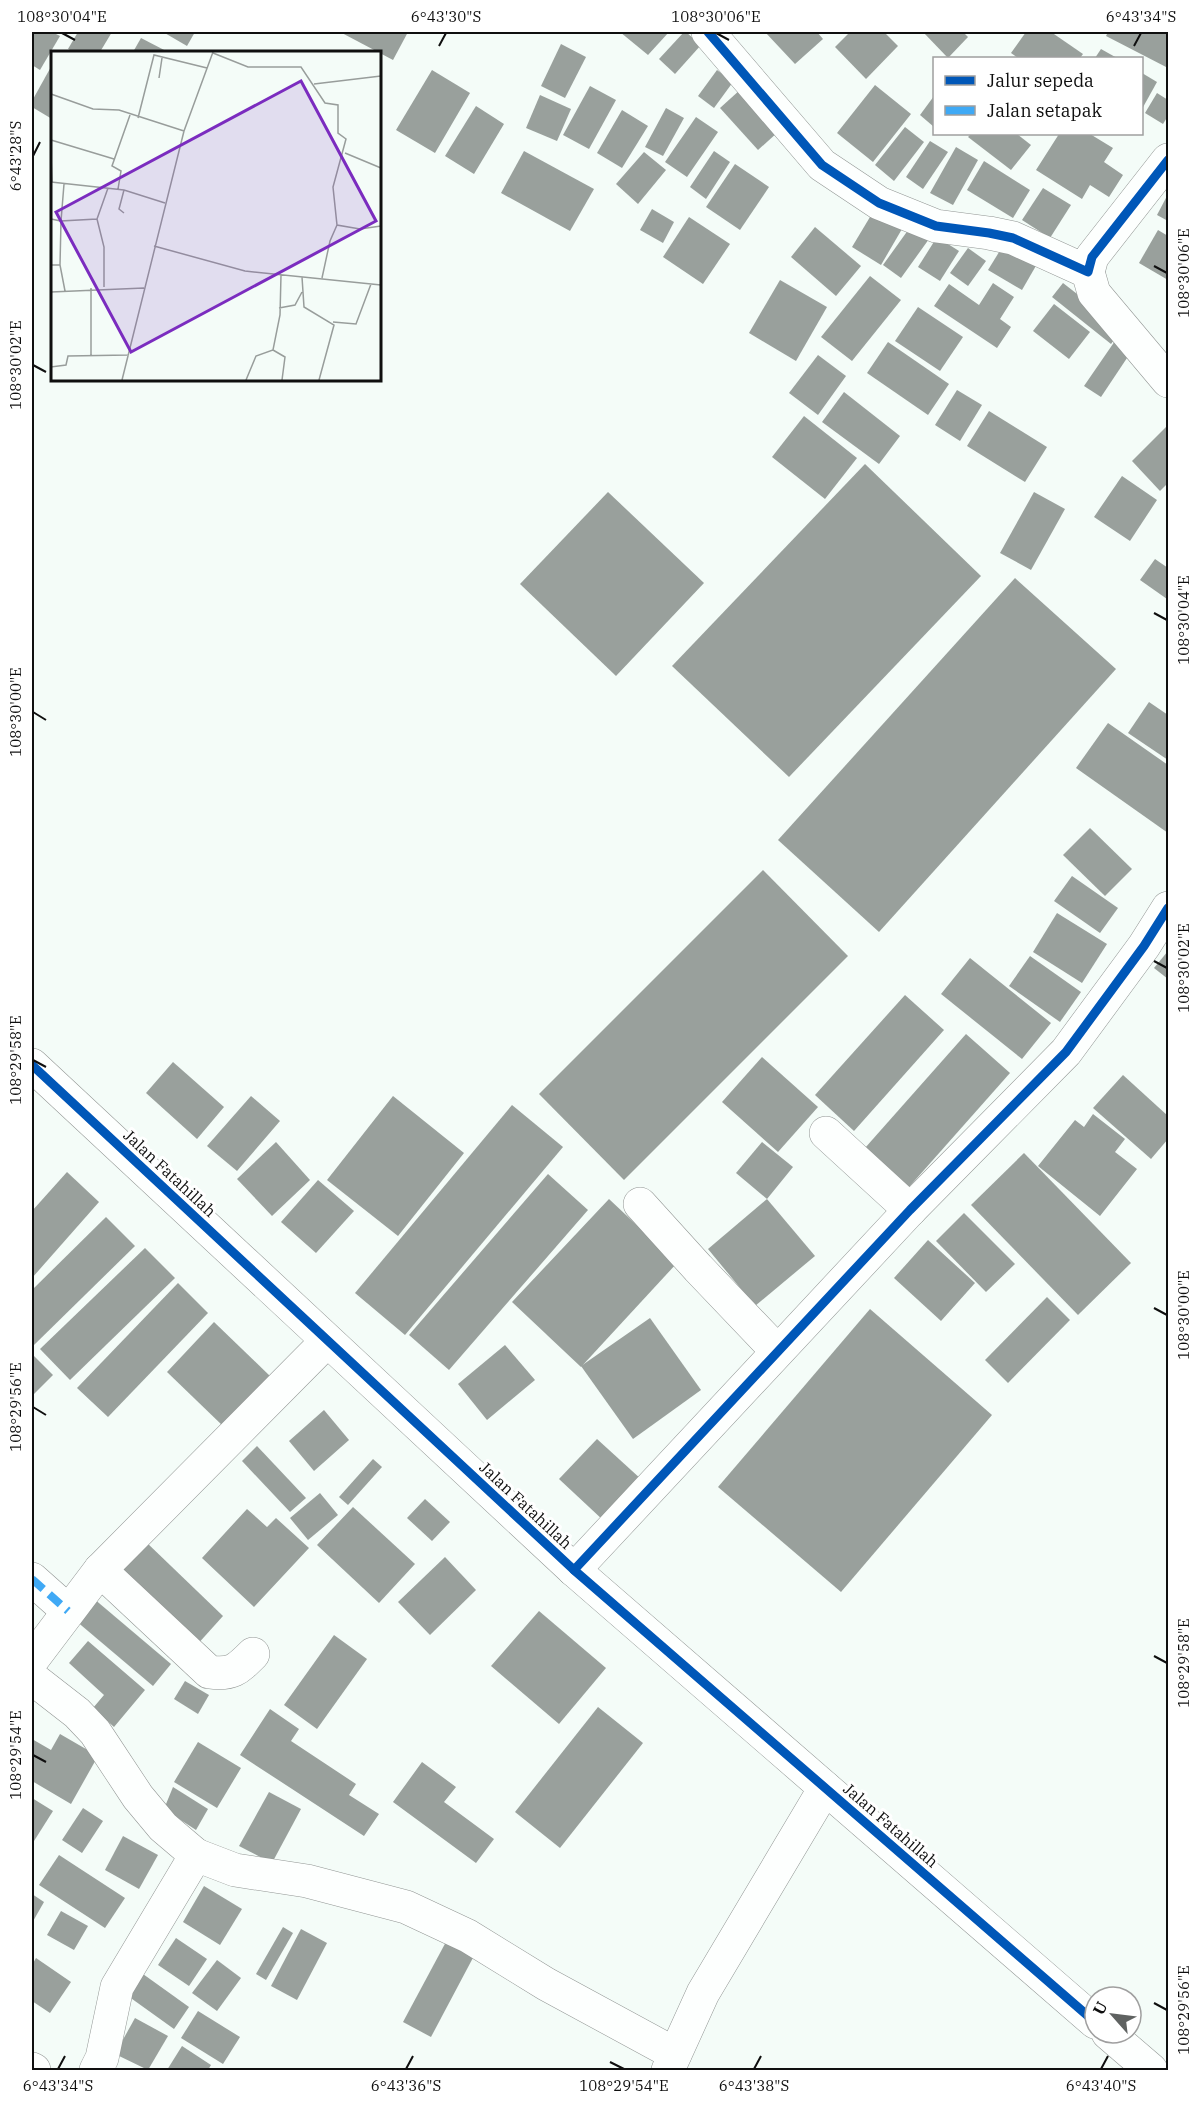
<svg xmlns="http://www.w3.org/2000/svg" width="1200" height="2102" viewBox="0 0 1200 2102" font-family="'IBM Plex Serif',serif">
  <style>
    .building { fill: #99a09c }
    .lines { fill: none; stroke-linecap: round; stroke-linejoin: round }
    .minor-casing { stroke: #929694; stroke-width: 34 }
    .minor { stroke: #fdfffe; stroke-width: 33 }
    .quiet { stroke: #3fa9f5; stroke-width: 8; stroke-dasharray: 15 8; stroke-linecap: butt }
    .cycleway-casing { stroke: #fff; stroke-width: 13 }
    .cycleway { stroke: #0057b8; stroke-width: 9 }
    .ticks { fill: none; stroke: #0f0f0f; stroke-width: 2 }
    .labels { text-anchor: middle; stroke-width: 6; stroke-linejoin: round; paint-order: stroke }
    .street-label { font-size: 16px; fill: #0f0f0f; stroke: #fff }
    .inset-road { fill: none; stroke: #989d9b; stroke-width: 1.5 }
    .view { fill: #7b2cbf; fill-opacity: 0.15; stroke: #7b2cbf; stroke-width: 3 }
    .inset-edge { fill: none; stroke: #0f0f0f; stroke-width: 3 }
    .neatline { fill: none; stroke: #0f0f0f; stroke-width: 2 }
    .ticks-label { font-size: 15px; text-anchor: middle; fill: #0f0f0f }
  </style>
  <rect width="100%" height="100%" fill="#f4fcf8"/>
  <!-- building -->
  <g class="building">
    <polygon points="32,32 52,32 60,36 40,70 32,65"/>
    <polygon points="78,32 112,32 100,52 74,52 68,49"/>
    <polygon points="163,32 195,32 187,46"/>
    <polygon points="340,32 408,32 393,60"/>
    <polygon points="620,32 669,32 648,55"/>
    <polygon points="684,32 686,32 701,45 675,74 659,59"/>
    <polygon points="765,32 817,32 823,39 795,64"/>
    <polygon points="850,32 884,32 898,46 866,79 835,47"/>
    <polygon points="923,32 963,32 968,37 948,58"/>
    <polygon points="1026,32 1051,32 1083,54 1080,58 1018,58 1011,53"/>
    <polygon points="1108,32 1168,32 1168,68 1106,36"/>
    <polygon points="141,38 168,52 133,52"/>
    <polygon points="561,44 586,57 565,98 541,86"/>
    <polygon points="1101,49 1117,58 1095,58"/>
    <polygon points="52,65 52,119 32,107 32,101"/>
    <polygon points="432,70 470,93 435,153 396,130"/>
    <polygon points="717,70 733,82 714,108 698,96"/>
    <polygon points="1142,73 1157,82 1142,109"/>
    <polygon points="875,85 911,114 873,162 837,133"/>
    <polygon points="590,86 616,100 589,149 563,135"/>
    <polygon points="741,89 778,132 758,150 720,108"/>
    <polygon points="1157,93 1168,100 1168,116 1163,124 1145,113"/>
    <polygon points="540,95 571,109 557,141 526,128"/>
    <polygon points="934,96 934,127 920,115"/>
    <polygon points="476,106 504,124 474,174 445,156"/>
    <polygon points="666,108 684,118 663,156 645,147"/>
    <polygon points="622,110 648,126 622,168 597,153"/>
    <polygon points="696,117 718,132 687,177 665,162"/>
    <polygon points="905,127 924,142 894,181 875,165"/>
    <polygon points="971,134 1017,134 1031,145 1011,170 968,137"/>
    <polygon points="1059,134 1090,134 1113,148 1104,162 1123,175 1109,197 1090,185 1082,199 1036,170"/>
    <polygon points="930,141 948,152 923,189 906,177"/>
    <polygon points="956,147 978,160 953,205 930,193"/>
    <polygon points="524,151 594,189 570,231 501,193"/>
    <polygon points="714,151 730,162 706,199 690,187"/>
    <polygon points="644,152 666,170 638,204 616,184"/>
    <polygon points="984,161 1030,190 1013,218 967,190"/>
    <polygon points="735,164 769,187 740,230 706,207"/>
    <polygon points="1043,188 1071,205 1050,238 1022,220"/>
    <polygon points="1167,196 1168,197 1168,221 1157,215"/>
    <polygon points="652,209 674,222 663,243 640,230"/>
    <polygon points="873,212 902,229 881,265 852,247"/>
    <polygon points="689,217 730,244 703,284 663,257"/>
    <polygon points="911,226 929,239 901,278 883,265"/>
    <polygon points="815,227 861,266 836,296 791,257"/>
    <polygon points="1158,230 1168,236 1168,280 1139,263"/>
    <polygon points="937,237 959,251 940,281 918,267"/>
    <polygon points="1004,244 1037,264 1022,290 988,270"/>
    <polygon points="968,248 986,261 968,286 950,273"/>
    <polygon points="870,276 901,300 852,361 821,337"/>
    <polygon points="780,280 827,307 796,361 749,333"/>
    <polygon points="993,283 1014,297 1000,319 1011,327 997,348 934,306 949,284 979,305"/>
    <polygon points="1063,283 1122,329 1111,344 1052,297"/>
    <polygon points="1054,304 1090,332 1069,359 1033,331"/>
    <polygon points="918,307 963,337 940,371 895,341"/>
    <polygon points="1117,338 1133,349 1101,397 1084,386"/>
    <polygon points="888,342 949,384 928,415 867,373"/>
    <polygon points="818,355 846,376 818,415 789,393"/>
    <polygon points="957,390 982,405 960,441 935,425"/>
    <polygon points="844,392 900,436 879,464 822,422"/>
    <polygon points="989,411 1047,447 1025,482 967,446"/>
    <polygon points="804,416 857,458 825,499 772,457"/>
    <polygon points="1168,425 1168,483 1160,491 1132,461"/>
    <polygon points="865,464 981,576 789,777 672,666"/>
    <polygon points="1122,476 1157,500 1130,541 1094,517"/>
    <polygon points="608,492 704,583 616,676 520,584"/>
    <polygon points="1034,492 1065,509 1031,570 1000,553"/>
    <polygon points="1155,559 1168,568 1167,599 1140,580"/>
    <polygon points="1015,578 1116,669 879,932 778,840"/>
    <polygon points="1149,702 1168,715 1168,760 1128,733"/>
    <polygon points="1108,723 1168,765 1168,833 1076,768"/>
    <polygon points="1090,828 1132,869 1105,896 1063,855"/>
    <polygon points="763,870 848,956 624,1180 539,1094"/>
    <polygon points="1072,876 1118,908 1100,933 1054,901"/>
    <polygon points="1057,913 1107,944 1082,983 1033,952"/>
    <polygon points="1168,951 1168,979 1154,968"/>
    <polygon points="1030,956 1081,992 1060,1022 1009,986"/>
    <polygon points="970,958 1051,1023 1022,1059 941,994"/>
    <polygon points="905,995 944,1030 854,1131 815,1095"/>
    <polygon points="966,1034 1010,1073 909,1187 865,1148"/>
    <polygon points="762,1057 818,1107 778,1152 722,1102"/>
    <polygon points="173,1062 224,1107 197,1139 146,1093"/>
    <polygon points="1123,1075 1168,1116 1168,1139 1151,1159 1093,1108"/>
    <polygon points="251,1096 280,1121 237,1171 207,1146"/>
    <polygon points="393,1096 464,1153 398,1236 327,1180"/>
    <polygon points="512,1105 563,1147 405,1335 355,1293"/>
    <polygon points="1093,1114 1125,1139 1115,1152 1137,1169 1100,1216 1038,1166 1075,1120 1084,1127"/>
    <polygon points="276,1142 310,1180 272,1216 237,1179"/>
    <polygon points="762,1142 793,1167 767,1199 736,1173"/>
    <polygon points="1024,1153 1131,1263 1078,1315 971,1205"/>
    <polygon points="67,1172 99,1202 32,1278 32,1211"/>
    <polygon points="548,1174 588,1210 449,1370 409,1335"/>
    <polygon points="318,1180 354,1211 316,1253 281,1222"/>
    <polygon points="609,1199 677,1263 581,1367 512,1302"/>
    <polygon points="767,1199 815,1256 755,1306 708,1249"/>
    <polygon points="964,1213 1015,1264 986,1292 936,1241"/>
    <polygon points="106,1217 135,1246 33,1346 32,1344 32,1290"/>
    <polygon points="928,1240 975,1283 941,1321 894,1278"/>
    <polygon points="145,1248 175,1278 70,1380 40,1349"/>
    <polygon points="178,1283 208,1313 108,1417 77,1388"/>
    <polygon points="1047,1297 1070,1320 1008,1383 985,1360"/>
    <polygon points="870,1309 992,1415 841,1592 718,1487"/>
    <polygon points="650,1318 701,1390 633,1439 581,1366"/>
    <polygon points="214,1322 272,1378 224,1427 167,1372"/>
    <polygon points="505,1345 535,1380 487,1420 458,1384"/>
    <polygon points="32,1354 53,1375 34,1394 32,1391"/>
    <polygon points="324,1410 349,1440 314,1471 289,1441"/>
    <polygon points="597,1439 642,1480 604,1521 559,1479"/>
    <polygon points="257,1446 306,1498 290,1512 242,1461"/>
    <polygon points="373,1459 382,1467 348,1505 339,1497"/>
    <polygon points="320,1493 338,1515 308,1540 290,1518"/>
    <polygon points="425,1499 450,1522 432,1541 407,1518"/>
    <polygon points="353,1507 415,1564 379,1603 317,1545"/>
    <polygon points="247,1509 267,1527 276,1518 309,1548 254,1607 202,1558"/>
    <polygon points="145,1541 223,1616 196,1646 117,1571"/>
    <polygon points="445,1557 476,1590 430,1635 398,1602"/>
    <polygon points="93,1598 171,1664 153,1686 75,1620"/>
    <polygon points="539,1611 606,1668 559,1724 491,1666"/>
    <polygon points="334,1635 367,1659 317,1729 284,1705"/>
    <polygon points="88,1641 145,1690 114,1727 93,1708 104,1695 69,1663"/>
    <polygon points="185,1681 209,1695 198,1714 174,1699"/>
    <polygon points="598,1707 643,1743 560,1848 515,1812"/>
    <polygon points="270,1709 299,1729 291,1741 356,1784 349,1795 379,1814 364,1836 240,1755"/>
    <polygon points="60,1734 98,1756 71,1804 32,1781 32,1739 51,1750"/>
    <polygon points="198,1742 241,1768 217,1808 174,1782"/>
    <polygon points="422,1762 456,1787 444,1802 494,1839 476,1863 393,1802"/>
    <polygon points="173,1787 208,1809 196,1830 164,1809"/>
    <polygon points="269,1792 301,1809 272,1863 239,1846"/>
    <polygon points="32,1798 53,1811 34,1841 32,1840"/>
    <polygon points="83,1808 103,1821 82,1853 62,1840"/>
    <polygon points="123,1836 158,1855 139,1889 105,1870"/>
    <polygon points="59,1855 125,1898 105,1928 39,1885"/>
    <polygon points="204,1886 242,1909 220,1945 183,1922"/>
    <polygon points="32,1894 44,1902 32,1923"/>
    <polygon points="61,1911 88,1926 74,1950 47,1935"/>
    <polygon points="283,1927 293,1933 266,1980 256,1974"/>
    <polygon points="301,1929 327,1943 297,2000 271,1986"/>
    <polygon points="176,1938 207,1959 189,1986 158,1965"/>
    <polygon points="447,1940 475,1954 431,2037 403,2022"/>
    <polygon points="36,1958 71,1982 50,2013 32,2001 32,1965"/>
    <polygon points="217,1960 241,1978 217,2011 192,1993"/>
    <polygon points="136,1969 189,2007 174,2029 121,1991"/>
    <polygon points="198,2011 240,2037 223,2064 181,2038"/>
    <polygon points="135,2018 168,2036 148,2070 115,2054"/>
    <polygon points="182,2046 211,2065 208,2070 167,2070"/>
  </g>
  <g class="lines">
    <defs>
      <g id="minor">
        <polyline points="708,32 822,165 879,203 936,226 989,233 1013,238 1088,272 1092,257 1168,160"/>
        <polyline points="1088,272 1094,293 1168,381"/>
        <polyline points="32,1065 574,1570 1095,2022"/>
        <polyline points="826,1133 910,1210"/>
        <polyline points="640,1204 698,1268 777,1351"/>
        <path d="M100,1570L209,1672C232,1675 237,1670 253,1654"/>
        <polyline points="574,1570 910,1210 1066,1052 1144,946 1168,908"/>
        <polyline points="32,1579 68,1611"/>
        <polyline points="32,1660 100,1570 327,1341"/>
        <polyline points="32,1678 77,1713 95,1732 138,1797 163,1827 196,1855 117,1987 102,2058 96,2070"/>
        <polyline points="196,1855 235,1870 307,1881 406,1907 468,1936 546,1984 675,2054"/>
        <polyline points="1108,2033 1151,2070"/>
        <polyline points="32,2069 34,2070"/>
        <polyline points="668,2070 703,1993 825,1788"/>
      </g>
    </defs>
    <!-- minor casing -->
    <use href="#minor" class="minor-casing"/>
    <!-- minor -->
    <use href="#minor" class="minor"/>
    <!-- quiet -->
    <polyline class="quiet" points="32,1579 68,1611"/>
    <defs>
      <g id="cycleway">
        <polyline points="708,32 822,165 879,203 936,226 989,233 1013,238 1088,272 1092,257 1168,160"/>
        <polyline points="32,1065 574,1570 1095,2022"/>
        <polyline points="574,1570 910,1210 1066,1052 1144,946 1168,908"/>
      </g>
    </defs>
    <!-- cycleway casing -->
    <use href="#cycleway" class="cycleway-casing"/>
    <!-- cycleway -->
    <use href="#cycleway" class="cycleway"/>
  </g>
  <!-- ticks -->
  <path class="ticks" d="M62,33L75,40M716,33L729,40M439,46L446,33M1134,46L1141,33M33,156L40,142M1154,266L1167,273M33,365L46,372M1154,613L1167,620M33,712L46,720M1154,961L1167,968M33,1060L46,1067M1154,1308L1167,1315M33,1407L46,1415M1154,1656L1167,1663M33,1755L46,1762M1154,2003L1167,2010M610,2062L624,2069M58,2069L65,2056M406,2069L413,2056M754,2069L761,2056M1101,2069L1108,2056"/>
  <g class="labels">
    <!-- street labels -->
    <g class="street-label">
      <text transform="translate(170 1173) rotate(43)" y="6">Jalan Fatahillah</text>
      <text transform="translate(526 1505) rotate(43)" y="6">Jalan Fatahillah</text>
      <text transform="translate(891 1825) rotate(41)" y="6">Jalan Fatahillah</text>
    </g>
  </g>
  <!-- overview -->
  <g transform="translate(51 51)">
    <rect width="330" height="330" fill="#f4fcf8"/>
    <path class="inset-road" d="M162,2L197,16H250L274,52L287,54V82L295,88L282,136L286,174L309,178L330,175M108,27L111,7M263,33L330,25M0,43L42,58L68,59L133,80M87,67L103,4L156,17M0,89L63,108M294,102L330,117M0,105L1,131M0,131L73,139L114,152M67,138L70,120L61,115L79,64M73,162L68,158L73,139M0,168L10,170L13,133M46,168L53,196V236M103,195L194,220L330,234M0,214H9L10,170L46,168L57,137M9,214L14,240M251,226L253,256L283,274L268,329M271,227L279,190L286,174M40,237V304M0,241L93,237M228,257L244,254L251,241M282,271L305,273L320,233M0,288V316L15,314L17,305L78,304M222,299L234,306L231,329M71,329L133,80L162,1M195,329L205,305L222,299L229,264L230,224"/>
    <path class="view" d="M250,30L325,170L80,301L5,161Z"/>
    <rect width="330" height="330" class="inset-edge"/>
  </g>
  <!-- border -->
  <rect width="1200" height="2102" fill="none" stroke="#ffffff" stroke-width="66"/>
  <!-- legend -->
  <rect x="933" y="57" width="210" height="78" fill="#ffffff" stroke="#9f9f9f" stroke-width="1.5"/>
  <rect x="945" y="76" width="30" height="9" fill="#0057b8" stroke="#9f9f9f" stroke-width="1.5"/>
  <text x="987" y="87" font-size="18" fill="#0f0f0f">Jalur sepeda</text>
  <rect x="945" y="106" width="30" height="9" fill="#3fa9f5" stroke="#9f9f9f" stroke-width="1.5"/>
  <text x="987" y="117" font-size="18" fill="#0f0f0f">Jalan setapak</text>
  <!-- north arrow -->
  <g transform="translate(1113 2015) rotate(298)"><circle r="28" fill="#ffffff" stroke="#9f9f9f" stroke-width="1.5"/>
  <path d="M0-4.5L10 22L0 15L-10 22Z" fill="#5f6261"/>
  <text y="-9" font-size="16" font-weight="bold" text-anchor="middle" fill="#0f0f0f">U</text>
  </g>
  <rect x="33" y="33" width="1134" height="2036" class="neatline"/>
  <g class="ticks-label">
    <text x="62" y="22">108°30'04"E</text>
    <text x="446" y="22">6°43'30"S</text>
    <text x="716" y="22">108°30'06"E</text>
    <text x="1141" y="22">6°43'34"S</text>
    <text transform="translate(16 156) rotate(-90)" y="5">6°43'28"S</text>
    <text transform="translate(1184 273) rotate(-90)" y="5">108°30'06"E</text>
    <text transform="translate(16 365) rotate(-90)" y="5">108°30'02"E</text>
    <text transform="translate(1184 620) rotate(-90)" y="5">108°30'04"E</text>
    <text transform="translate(16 712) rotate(-90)" y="5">108°30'00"E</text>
    <text transform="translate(1184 968) rotate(-90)" y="5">108°30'02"E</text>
    <text transform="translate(16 1060) rotate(-90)" y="5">108°29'58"E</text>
    <text transform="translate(1184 1315) rotate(-90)" y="5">108°30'00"E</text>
    <text transform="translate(16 1407) rotate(-90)" y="5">108°29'56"E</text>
    <text transform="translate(1184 1663) rotate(-90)" y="5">108°29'58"E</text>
    <text transform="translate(16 1755) rotate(-90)" y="5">108°29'54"E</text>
    <text transform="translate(1184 2010) rotate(-90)" y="5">108°29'56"E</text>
    <text x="58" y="2091">6°43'34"S</text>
    <text x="406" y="2091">6°43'36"S</text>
    <text x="624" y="2091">108°29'54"E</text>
    <text x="754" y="2091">6°43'38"S</text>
    <text x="1101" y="2091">6°43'40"S</text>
  </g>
</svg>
